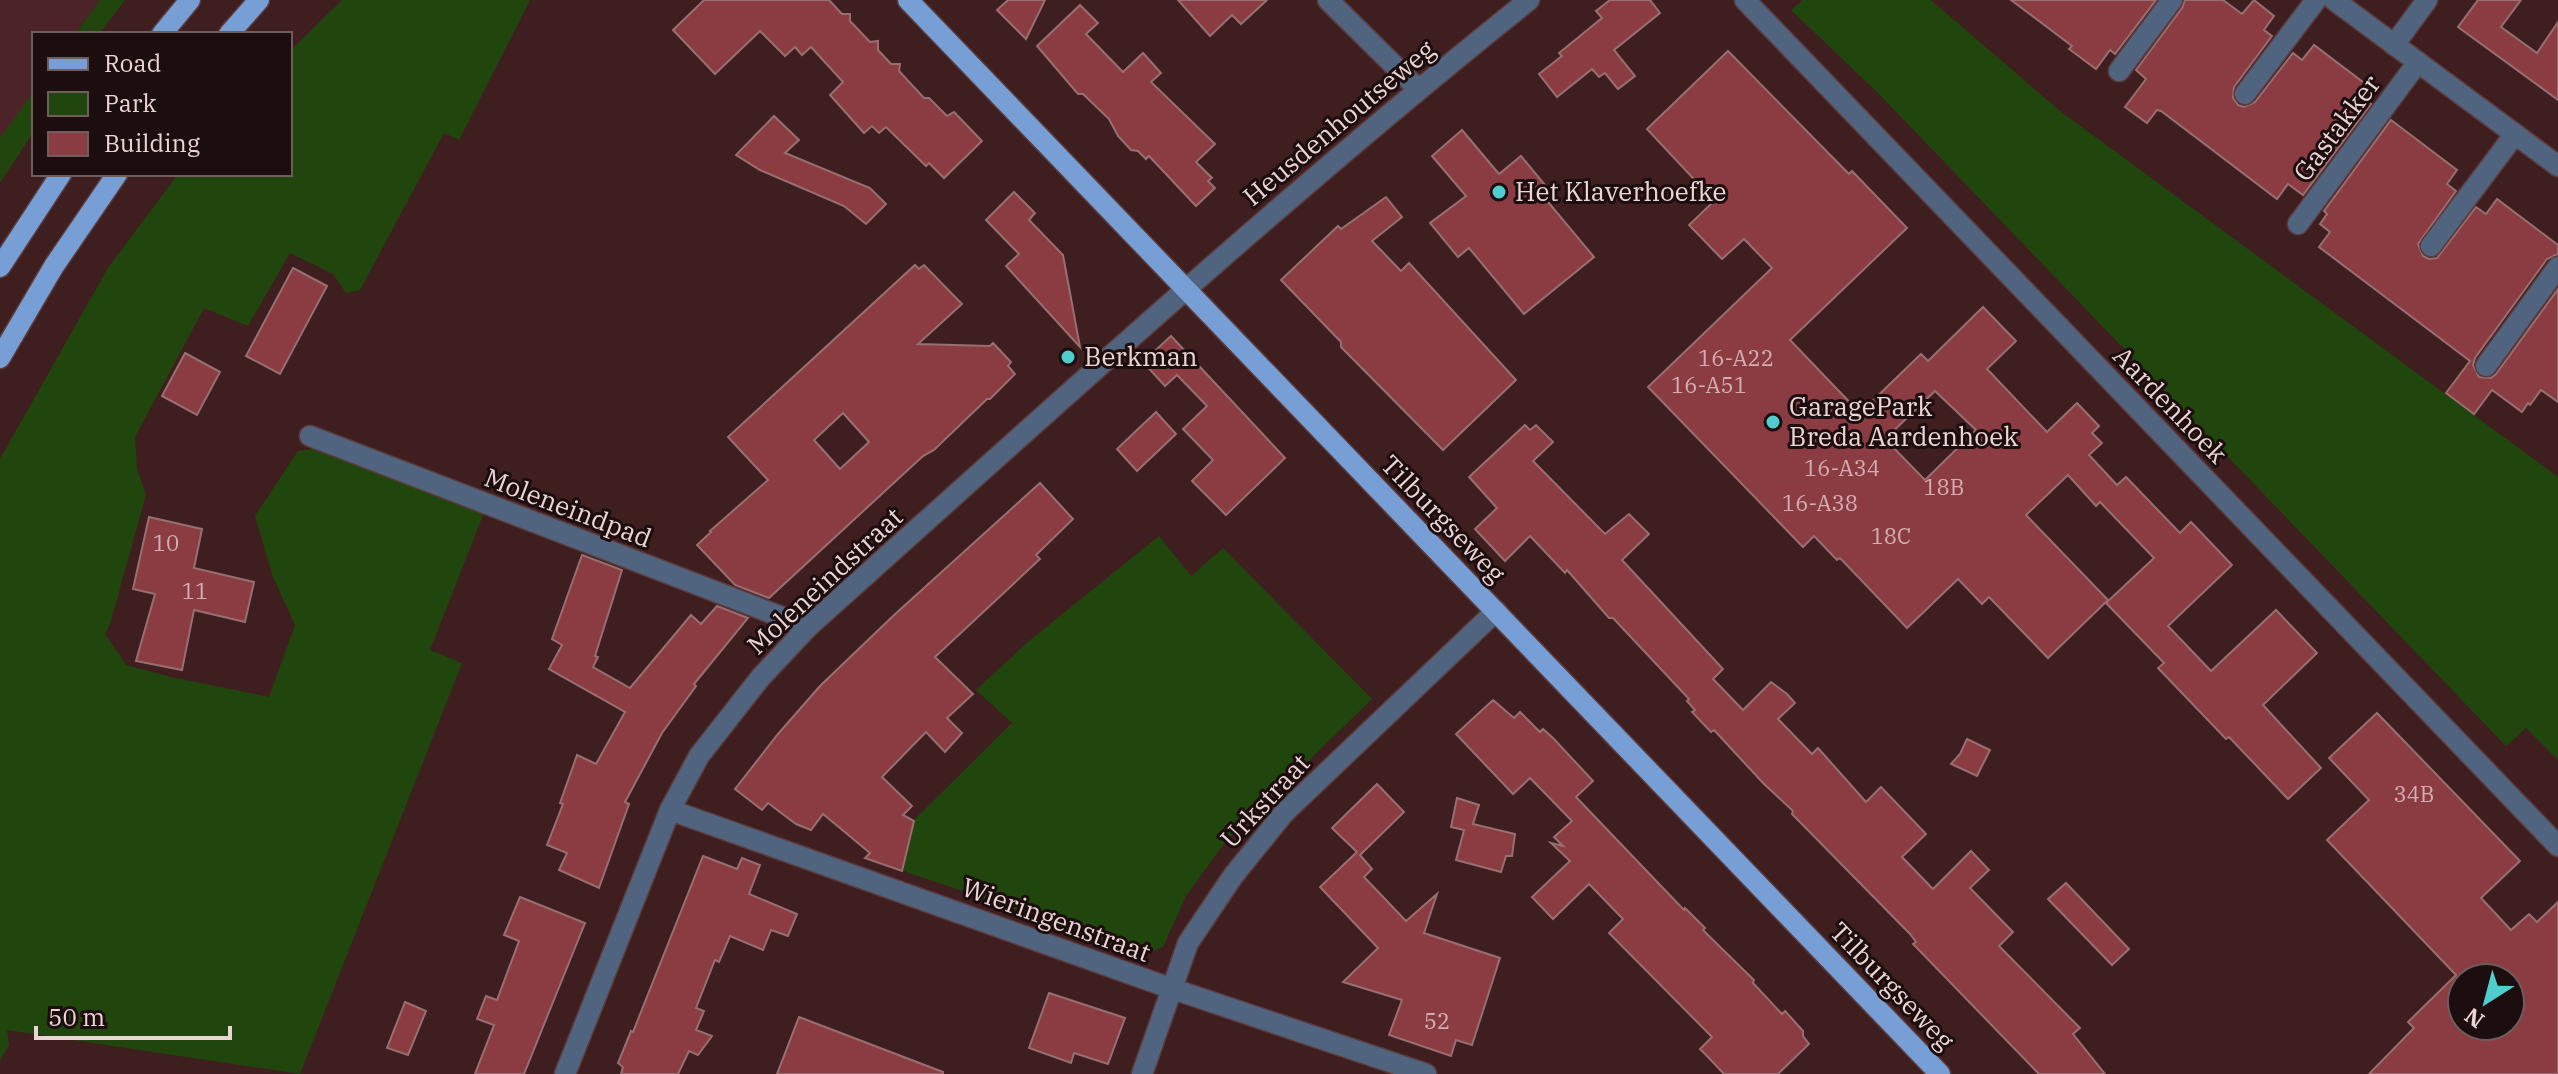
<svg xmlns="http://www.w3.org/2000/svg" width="2558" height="1074" viewBox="0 0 2558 1074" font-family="'IBM Plex Serif',serif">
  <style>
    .built { fill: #4c2326 }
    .green { fill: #21460d }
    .building { fill: #8b3c43; stroke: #986f70; stroke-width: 2; fill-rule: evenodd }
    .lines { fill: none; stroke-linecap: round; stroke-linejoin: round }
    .minor-casing { stroke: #5b3b3d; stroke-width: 23 }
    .major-casing { stroke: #5b3b3d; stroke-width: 23 }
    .minor { stroke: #51647f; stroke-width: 20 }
    .major { stroke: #779fd5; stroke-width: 20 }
    .poi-dot { fill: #52cdcf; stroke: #1c0d0e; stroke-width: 3 }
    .labels { text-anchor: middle; stroke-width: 6; stroke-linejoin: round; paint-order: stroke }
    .number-label { font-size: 22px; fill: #d3aeb0 }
    .street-label { font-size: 26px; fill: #ebd4d4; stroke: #1c0d0e }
    .poi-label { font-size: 26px; fill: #ebd4d4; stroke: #1c0d0e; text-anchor: start }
  </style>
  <rect width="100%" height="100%" fill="#3f1e20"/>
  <!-- built -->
  <polygon class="built" points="0,0 100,0 75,34 34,34 34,91 0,139"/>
  <!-- green -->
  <g class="green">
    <polygon points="100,0 125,0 99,34 75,34"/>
    <polygon points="342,0 530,0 459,140 444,133 360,290 346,293 333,274 290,253 248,326 204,308 135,437 137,469 146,495 110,624 105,634 126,665 171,677 269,697 295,625 273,577 255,516 298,451 318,448 485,510 430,650 462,663 300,1074 7,1030 9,1045 0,1061 0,459 108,268 178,174 290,174 290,51"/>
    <polygon points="1803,0 1931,0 2060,111 2558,477 2558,760 2526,728 2506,746 1878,93 1791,10"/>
    <polygon points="34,91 34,131 0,183 0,138"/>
    <polygon points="1159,536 1191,576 1223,548 1372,699 1226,841 1186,896 1163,947 1147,953 903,871 915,819 1012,723 976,690 1029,641"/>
  </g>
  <!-- building -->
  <g class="building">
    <polygon points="704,0 829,0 842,14 850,14 850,21 870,42 878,41 878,50 891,64 900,64 899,71 924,98 929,98 947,116 954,112 982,141 944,178 929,163 926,166 886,127 879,133 872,126 864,133 830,95 843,82 811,47 802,55 795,47 785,56 760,31 715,74 673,30"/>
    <polygon points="1008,0 1045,0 1026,39 997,10"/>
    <polygon points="1178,0 1267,0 1241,24 1232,15 1210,36"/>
    <polygon points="1610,0 1650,0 1660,13 1614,50 1635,76 1618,89 1605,73 1599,77 1592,69 1557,97 1539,74 1562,56 1559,53 1602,18 1596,11"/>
    <polygon points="2011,0 2156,0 2115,54 2110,50 2096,69 2069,49 2072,46"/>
    <polygon points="2185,0 2223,0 2242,14 2254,0 2274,16 2264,30 2272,36 2234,87 2233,98 2238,105 2244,107 2255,102 2293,53 2302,60 2314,45 2376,92 2368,102 2371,104 2303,195 2288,184 2277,199 2161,111 2157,110 2147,123 2125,107 2146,79 2136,70 2182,8"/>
    <polygon points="2478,0 2521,0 2501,27 2537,53 2558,22 2558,100 2458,27"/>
    <polygon points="1080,5 1098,23 1086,34 1123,72 1143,53 1161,73 1151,82 1215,144 1196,162 1212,178 1208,181 1215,188 1196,206 1149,156 1146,159 1138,151 1131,150 1118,136 1109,119 1083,94 1078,94 1037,46"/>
    <path d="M1728,51L1849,174L1852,171L1907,228L1790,340L1860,413L1921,354L1928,361L1983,307L2016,341L1987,369L2047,432L2077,403L2099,426L2092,433L2102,443L2089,455L2117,485L2126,477L2180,533L2191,522L2232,565L2168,626L2211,671L2276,610L2317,653L2263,705L2321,768L2288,799L2229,737L2226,739L2158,668L2164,663L2106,603L2154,558L2100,502L2096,506L2068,475L2026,515L2108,600L2048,658L1989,597L1982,604L1958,579L1907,628L1840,558L1837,560L1814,536L1803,547L1648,387L1772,268L1744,239L1722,259L1689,225L1711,204L1702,195L1706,192L1647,129ZM1935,391L1976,430L1925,480L1885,439Z"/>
    <polygon points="774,116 799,140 785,153 870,188 886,204 866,224 844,206 760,170 736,155"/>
    <polygon points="2391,120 2457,170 2447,184 2456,191 2418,244 2423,256 2429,259 2437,258 2476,207 2486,214 2497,199 2558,245 2558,254 2547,259 2475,358 2473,365 2479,377 2491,378 2496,374 2558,289 2558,402 2541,390 2530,405 2528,403 2522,412 2492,390 2474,414 2446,393 2470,361 2319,247 2330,232 2320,224 2327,214 2324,211"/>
    <polygon points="1462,130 1499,174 1521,156 1545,185 1538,190 1594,257 1524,314 1469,248 1458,257 1430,223 1466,196 1432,156"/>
    <polygon points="1014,192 1035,213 1029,220 1063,255 1080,347 1006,266 1019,254 986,220"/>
    <polygon points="1386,197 1402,217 1372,241 1401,271 1409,263 1516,380 1443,450 1341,347 1341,342 1281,280 1338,226 1341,229"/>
    <path d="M915,265L919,269L924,265L962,304L918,344L990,346L993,343L1011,362L1008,366L1015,374L990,399H987L934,450L923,456L769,598L735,585L697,545L711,532L710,531L768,480L728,437ZM843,413L869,442L840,469L814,440Z"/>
    <polygon points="293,268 327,286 280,374 246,356"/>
    <polygon points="1171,336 1285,458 1226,515 1192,481 1213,460 1183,429 1207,406 1177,375 1165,386 1143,362"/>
    <polygon points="185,353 220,372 197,415 162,396"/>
    <polygon points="1156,412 1176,434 1137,471 1117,449"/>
    <polygon points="1525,425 1530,430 1536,425 1553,442 1533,461 1605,534 1629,514 1649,534 1622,560 1723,669 1713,679 1743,710 1771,682 1787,694 1795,703 1778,719 1812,754 1818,748 1866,802 1881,787 1926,834 1902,857 1933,889 1971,851 1989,870 1970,888 2013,932 1999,946 2080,1028 2073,1034 2105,1074 2039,1074 1913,944 1916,942 1910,934 1792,814 1793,811 1763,783 1714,730 1711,732 1692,712 1695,710 1687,701 1689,699 1613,618 1609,618 1567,570 1565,573 1530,536 1505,561 1475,529 1497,508 1469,477"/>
    <polygon points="1040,483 1073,519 1036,555 1040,559 935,657 973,694 947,718 962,733 945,752 926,732 882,777 912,806 903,815 914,821 902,871 865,858 870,853 823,814 811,830 796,824 768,803 762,810 735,789 778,734 820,686 893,616"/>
    <polygon points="149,517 202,529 194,568 254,582 245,622 194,610 182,670 136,661 155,594 133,589"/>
    <polygon points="582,555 622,570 595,656 598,657 593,667 630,688 691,615 701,624 717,606 748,618 694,684 696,686 662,733 625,802 629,804 599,888 559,870 567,853 547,845 563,804 560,803 577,755 596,764 625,712 549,669 562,645 552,639"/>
    <polygon points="1493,700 1514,718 1520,712 1540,732 1543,729 1553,738 1593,781 1576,797 1684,910 1685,908 1705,928 1703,930 1712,939 1754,980 1753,983 1782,1014 1785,1011 1803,1031 1803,1036 1809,1044 1778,1074 1724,1074 1708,1057 1700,1049 1712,1037 1609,933 1623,919 1589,884 1553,919 1532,897 1570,861 1551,843 1563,846 1554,837 1572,821 1530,778 1513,794 1456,734"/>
    <path d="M2377,713L2520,861L2481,898L2511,930L2529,914L2537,922L2558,902V1074H2369L2414,1028L2408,1022L2456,975L2327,840L2369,800L2329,758ZM2462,978H2510V1026H2462Z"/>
    <polygon points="1967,739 1990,750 1977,776 1951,764 1960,754"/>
    <polygon points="1377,784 1404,812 1360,855 1372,869 1364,877 1406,921 1437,894 1424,933 1500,958 1472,1045 1456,1040 1451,1056 1389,1035 1402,1000 1343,982 1378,948 1320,887 1357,852 1332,828"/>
    <polygon points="1457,798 1479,805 1473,824 1515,834 1512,856 1506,856 1501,872 1456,860 1464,830 1451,827"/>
    <polygon points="703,856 737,869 742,858 760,865 749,894 797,914 788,936 771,930 763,950 730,936 719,962 715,960 696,1008 704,1011 696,1030 712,1036 698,1055 689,1051 678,1074 621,1074 623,1067 618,1063 631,1031 633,1032"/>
    <polygon points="2066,883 2129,949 2112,965 2048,899"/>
    <polygon points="520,897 585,923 524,1074 475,1074 494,1025 477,1019 486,996 497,1000 519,941 504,935"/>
    <polygon points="1049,993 1125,1018 1108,1064 1074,1053 1071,1063 1029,1048"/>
    <polygon points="405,1002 426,1011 408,1055 387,1048"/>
    <polygon points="799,1017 943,1072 943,1074 777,1074"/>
  </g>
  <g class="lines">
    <defs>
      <g id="minor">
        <polyline points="1328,0 1418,89"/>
        <polyline points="1745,0 2558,846"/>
        <polyline points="2334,0 2558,166"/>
        <polyline points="2394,45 2427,0"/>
        <polyline points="2119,71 2172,0"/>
        <polyline points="2245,94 2316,0"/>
        <polyline points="2298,224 2418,62"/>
        <polyline points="2431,246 2515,134"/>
        <polyline points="2486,366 2558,267"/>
        <polyline points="310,436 808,627"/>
        <polyline points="670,810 1170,988 1426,1074"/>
        <path d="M565,1074L670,810L699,756L761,677L808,627C1045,415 1280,199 1529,0"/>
        <polyline points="1142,1074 1188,943 1233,876 1284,813 1496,611"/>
      </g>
      <g id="major">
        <polyline points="908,0 1940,1074"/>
        <polyline points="162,34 190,0"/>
        <polyline points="229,34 259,0"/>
        <polyline points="0,267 61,174"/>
        <polyline points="0,358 54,266 117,174"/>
      </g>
    </defs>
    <!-- minor casing -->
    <use href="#minor" class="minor-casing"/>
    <!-- major casing -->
    <use href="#major" class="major-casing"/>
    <!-- minor -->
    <use href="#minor" class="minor"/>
    <!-- major -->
    <use href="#major" class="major"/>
  </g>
  <!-- markers -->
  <g class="poi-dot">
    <circle cx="1499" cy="192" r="8"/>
    <circle cx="1068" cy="357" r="8"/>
    <circle cx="1773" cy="422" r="8"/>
  </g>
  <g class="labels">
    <!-- number labels -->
    <g class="number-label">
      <text x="1736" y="366">16-A22</text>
      <text x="1709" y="393">16-A51</text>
      <text x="1842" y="476">16-A34</text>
      <text x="1944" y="495">18B</text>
      <text x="1820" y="511">16-A38</text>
      <text x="1891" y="544">18C</text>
      <text x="166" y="551">10</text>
      <text x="195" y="599">11</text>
      <text x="2414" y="802">34B</text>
      <text x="1437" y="1029">52</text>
    </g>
    <!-- street labels -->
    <g class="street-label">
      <text transform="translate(1339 123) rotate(-40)" y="9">Heusdenhoutseweg</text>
      <text transform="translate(2337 128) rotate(-53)" y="9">Gastakker</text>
      <text transform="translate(2170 405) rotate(46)" y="9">Aardenhoek</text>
      <text transform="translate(568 508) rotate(21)" y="9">Moleneindpad</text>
      <text transform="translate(1443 519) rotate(46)" y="9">Tilburgseweg</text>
      <text transform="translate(825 581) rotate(-43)" y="9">Moleneindstraat</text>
      <text transform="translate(1265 801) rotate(-47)" y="9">Urkstraat</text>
      <text transform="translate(1056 920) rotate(20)" y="9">Wieringenstraat</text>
      <text transform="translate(1892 986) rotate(46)" y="9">Tilburgseweg</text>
    </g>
    <!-- poi labels -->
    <g class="poi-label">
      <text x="1515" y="201">Het Klaverhoefke</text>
      <text x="1084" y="366">Berkman</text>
      <text x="1789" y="416">GaragePark<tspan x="1789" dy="30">Breda Aardenhoek</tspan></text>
    </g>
  </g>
  <!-- legend -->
  <rect x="32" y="32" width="260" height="144" fill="#1c0d0e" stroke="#6f5d5d" stroke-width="2"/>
  <rect x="48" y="58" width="40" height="12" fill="#779fd5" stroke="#6f5d5d" stroke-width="2"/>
  <text x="104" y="72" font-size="24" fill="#ebd4d4">Road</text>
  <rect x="48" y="92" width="40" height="24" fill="#21460d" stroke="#6f5d5d" stroke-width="2"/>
  <text x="104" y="112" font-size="24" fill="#ebd4d4">Park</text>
  <rect x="48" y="132" width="40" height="24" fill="#8b3c43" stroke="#6f5d5d" stroke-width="2"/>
  <text x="104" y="152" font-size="24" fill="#ebd4d4">Building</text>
  <!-- north arrow -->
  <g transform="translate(2486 1002) rotate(216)"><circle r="38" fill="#1c0d0e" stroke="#6f5d5d" stroke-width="2"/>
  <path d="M0-6L14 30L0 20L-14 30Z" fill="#52cdcf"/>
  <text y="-12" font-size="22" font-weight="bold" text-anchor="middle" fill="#ebd4d4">N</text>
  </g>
  <!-- scale -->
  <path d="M36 1026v12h194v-12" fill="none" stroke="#ebd4d4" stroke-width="4"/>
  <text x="48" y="1026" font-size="24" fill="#ebd4d4" stroke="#1c0d0e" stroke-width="6" paint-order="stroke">50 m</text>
</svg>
